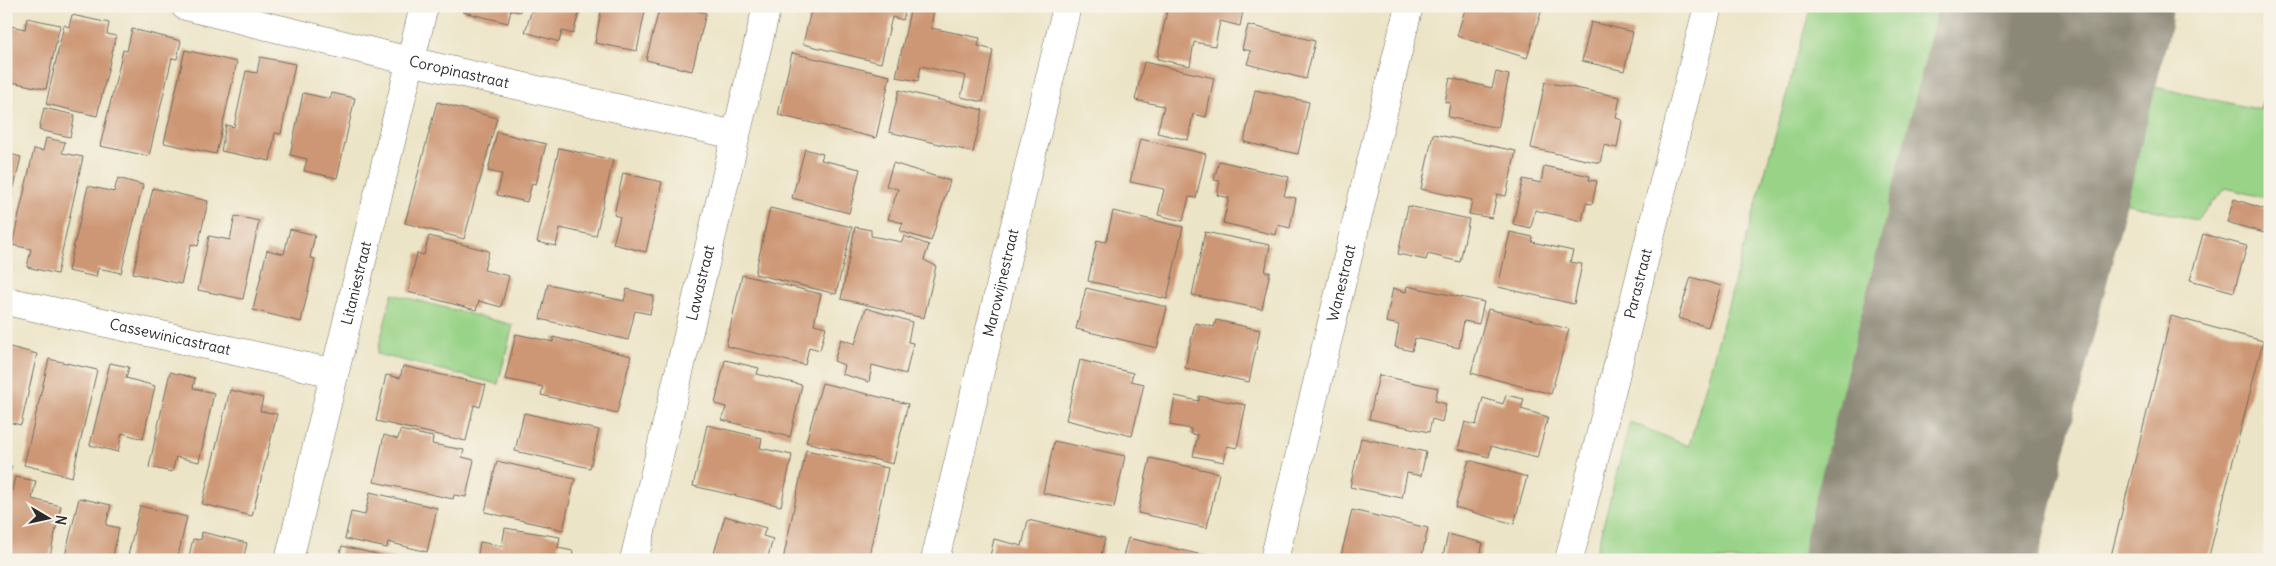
<svg xmlns="http://www.w3.org/2000/svg" width="2276" height="566" viewBox="0 0 2276 566" font-family="Delius,sans-serif">
  <style>
    .green { fill: #98d387; stroke: #627f59 }
    .lines { fill: none; stroke-linecap: round; stroke-linejoin: round }
    .runway { stroke: #8c8878; stroke-width: 231 }
    .building { fill: #cd9774 }
    .street-casing { stroke: #6f6c61; stroke-width: 29 }
    .street { stroke: #fff; stroke-width: 28 }
    .labels { text-anchor: middle; stroke-width: 5; stroke-linejoin: round; paint-order: stroke }
    .street-label { font-size: 15px; fill: #2b2b2b; stroke: #f7f3e8 }
  </style>
  <rect width="100%" height="100%" fill="#f7f3e8"/>
  <filter id="ink" filterUnits="userSpaceOnUse"><feTurbulence type="fractalNoise" baseFrequency=".02" numOctaves="2"/><feDisplacementMap in="SourceGraphic" scale="10" xChannelSelector="R" yChannelSelector="G"/><feConvolveMatrix kernelMatrix="1 2 1 2 8 2 1 2 1" color-interpolation-filters="sRGB"/></filter>
  <filter id="wash" filterUnits="userSpaceOnUse"><feTurbulence type="fractalNoise" baseFrequency=".0096" numOctaves="4" result="noise"/><feDisplacementMap in="SourceGraphic" scale="20" xChannelSelector="R" yChannelSelector="G"/><feGaussianBlur stdDeviation="1.12" result="paint"/><feColorMatrix in="noise" values="0 0 0 0 0 0 0 0 0 0 0 0 0 0 0 0 0 1.4 0 .05"/><feComposite in="paint" operator="in"/></filter>
  <g filter="url(#wash)">
    <rect width="100%" height="100%" fill="#ece4c6"/>
    <!-- green -->
    <g class="green">
      <polygon points="1811,6 1960,6 1820,560 1594,560 1630,422 1689,446"/>
      <polygon points="2104,76 2270,112 2270,199 2226,188 2196,220 2077,192"/>
      <polygon points="392,294 513,325 498,384 377,354"/>
    </g>
    <g class="lines">
      <!-- runway -->
      <polyline class="runway" points="1919,560 2057,6"/>
    </g>
    <g id="blocks">
      <!-- building -->
      <g class="building">
        <polygon points="464,6 521,6 520,12 511,10 508,23 463,12"/>
        <polygon points="533,6 581,6 573,34 562,31 559,42 525,32"/>
        <polygon points="602,6 646,6 637,51 595,43"/>
        <polygon points="660,6 672,8 673,6 680,6 706,13 692,71 646,60"/>
        <polygon points="812,6 906,6 903,20 892,17 881,63 803,44"/>
        <polygon points="911,6 934,7 931,28 980,38 978,46 993,50 983,102 961,97 966,76 921,66 918,81 896,77"/>
        <polygon points="1168,6 1219,8 1219,6 1244,6 1240,26 1220,21 1215,46 1194,42 1190,66 1157,59"/>
        <polygon points="1316,6 1332,6 1331,10"/>
        <polygon points="1466,6 1534,6 1542,9 1527,58 1457,36"/>
        <polygon points="72,15 109,23 107,34 116,36 97,116 46,104 64,25 69,27"/>
        <polygon points="27,18 60,25 46,89 6,81 6,25 25,29"/>
        <polygon points="1591,22 1633,32 1624,71 1582,61"/>
        <polygon points="1248,25 1315,41 1306,79 1247,64 1251,51 1242,49"/>
        <polygon points="132,29 181,41 177,59 172,58 149,156 100,146 123,50 127,51"/>
        <polygon points="185,50 237,62 216,154 164,143"/>
        <polygon points="792,53 890,76 876,138 778,115"/>
        <polygon points="260,57 295,64 281,134 275,133 270,161 221,151 226,125 234,127 246,71 257,73"/>
        <polygon points="1144,62 1214,78 1206,117 1193,114 1188,140 1157,133 1164,106 1135,100"/>
        <polygon points="1496,72 1509,75 1498,128 1448,117 1450,103 1445,102 1450,78 1492,88"/>
        <polygon points="2270,75 2270,111 2261,109"/>
        <polygon points="1545,82 1620,97 1616,118 1622,120 1617,148 1604,145 1600,163 1531,148"/>
        <polygon points="899,90 983,110 973,152 889,132"/>
        <polygon points="1255,90 1309,102 1298,154 1244,142"/>
        <polygon points="303,93 330,99 332,93 355,98 337,178 304,171 307,159 290,155"/>
        <polygon points="437,102 497,118 464,239 405,223"/>
        <polygon points="44,108 75,115 70,137 39,130"/>
        <polygon points="497,132 546,144 536,184 532,183 527,202 497,195 502,174 488,171"/>
        <polygon points="1433,134 1516,151 1506,196 1497,194 1492,218 1469,214 1472,200 1421,189"/>
        <polygon points="46,138 65,142 62,153 83,157 57,274 27,267 31,249 12,245 34,149 43,151"/>
        <polygon points="1140,139 1206,154 1196,198 1189,197 1183,221 1158,215 1164,189 1130,182"/>
        <polygon points="559,148 613,160 596,236 560,228 556,246 537,242"/>
        <polygon points="805,149 823,154 821,160 860,169 849,213 792,198"/>
        <polygon points="6,153 21,157 7,217 6,217"/>
        <polygon points="1219,161 1289,177 1284,196 1296,198 1290,228 1278,225 1276,235 1223,223 1229,198 1217,195 1220,181 1214,180"/>
        <polygon points="893,163 950,181 931,241 900,231 903,223 888,219 898,189 886,186"/>
        <polygon points="1544,166 1590,176 1589,180 1597,181 1592,204 1586,203 1582,221 1535,210 1531,228 1513,224 1523,179 1541,183"/>
        <polygon points="623,173 662,182 646,252 613,244 620,217 614,215"/>
        <polygon points="118,178 143,185 121,273 98,268 96,277 68,271 88,186 114,192"/>
        <polygon points="153,188 208,201 198,246 191,244 181,284 133,273"/>
        <polygon points="2234,199 2270,211 2264,233 2227,222"/>
        <polygon points="1408,206 1469,219 1460,262 1428,254 1426,260 1398,254"/>
        <polygon points="770,208 852,227 836,294 755,274"/>
        <polygon points="1113,211 1183,227 1167,299 1088,281 1097,240 1106,242"/>
        <polygon points="235,216 259,221 243,299 198,290 209,236 230,240"/>
        <polygon points="855,227 871,230 871,236 902,242 904,236 929,245 924,260 936,266 924,318 841,299"/>
        <polygon points="290,229 315,235 310,258 315,259 301,322 253,310 267,250 284,254"/>
        <polygon points="1205,232 1270,245 1265,272 1270,272 1262,309 1192,295"/>
        <polygon points="1510,232 1533,237 1532,242 1573,251 1570,262 1582,264 1574,304 1498,287"/>
        <polygon points="2203,234 2247,246 2234,292 2190,280"/>
        <polygon points="429,236 489,251 484,270 509,276 501,307 479,301 476,310 408,292 417,253 424,255"/>
        <polygon points="742,275 821,294 814,324 826,327 820,350 809,347 805,365 726,346"/>
        <polygon points="1691,277 1721,286 1708,327 1678,318"/>
        <polygon points="548,284 624,301 627,289 654,296 650,314 635,311 628,340 540,319"/>
        <polygon points="1407,286 1484,302 1479,324 1464,321 1459,348 1415,338 1412,351 1395,347 1399,325 1386,322 1393,288 1406,292"/>
        <polygon points="1086,288 1167,307 1157,348 1076,329"/>
        <polygon points="866,308 912,322 908,342 913,343 906,374 872,365 869,382 842,374 844,365 834,361 841,339 855,344"/>
        <polygon points="1488,309 1569,329 1551,394 1471,373"/>
        <polygon points="2171,316 2263,341 2208,560 2110,560"/>
        <polygon points="1216,320 1260,330 1249,382 1185,368 1195,323 1214,327"/>
        <polygon points="516,334 553,342 553,337 631,356 617,413 541,395 543,387 505,379"/>
        <polygon points="6,346 37,354 21,425 8,422 7,428"/>
        <polygon points="49,359 97,370 72,477 24,465"/>
        <polygon points="725,360 759,368 757,374 802,385 790,437 722,420 726,407 715,404"/>
        <polygon points="1080,360 1133,373 1131,381 1144,384 1132,436 1066,420"/>
        <polygon points="110,363 129,367 126,378 155,386 143,439 122,433 118,452 90,445"/>
        <polygon points="403,366 486,385 480,407 474,405 466,441 376,421 386,375 400,378"/>
        <polygon points="170,372 195,378 193,388 214,393 199,462 176,457 172,472 149,467"/>
        <polygon points="1379,375 1438,388 1435,401 1446,404 1442,422 1432,419 1429,432 1369,419"/>
        <polygon points="822,383 908,404 893,464 806,442"/>
        <polygon points="230,390 263,398 260,411 277,414 252,516 202,504"/>
        <polygon points="1506,395 1524,399 1521,409 1548,417 1537,458 1491,446 1489,457 1458,449 1465,422 1476,425 1483,398 1503,404"/>
        <polygon points="1175,396 1199,401 1199,396 1246,405 1237,448 1227,446 1224,462 1193,456 1198,435 1191,434 1191,429 1170,425"/>
        <polygon points="524,413 599,430 590,468 515,451"/>
        <polygon points="707,425 762,438 760,448 792,455 781,506 693,486"/>
        <polygon points="400,430 433,437 432,444 464,450 462,457 474,460 466,497 454,495 453,499 374,482 384,435 398,439"/>
        <polygon points="1361,438 1426,452 1421,476 1407,473 1402,498 1350,487"/>
        <polygon points="1054,441 1125,456 1114,508 1043,493"/>
        <polygon points="806,450 888,468 868,560 783,560"/>
        <polygon points="1150,458 1219,473 1207,528 1138,513"/>
        <polygon points="1469,460 1527,477 1514,524 1455,507"/>
        <polygon points="497,461 575,479 563,530 485,512"/>
        <polygon points="6,464 12,466 7,485 6,485"/>
        <polygon points="15,477 36,481 32,499 61,506 49,560 6,560 6,516"/>
        <polygon points="370,492 437,508 427,552 388,542 387,548 345,539 351,512 365,515"/>
        <polygon points="79,498 111,505 106,525 119,528 112,560 64,560"/>
        <polygon points="140,506 187,517 177,560 127,560"/>
        <polygon points="1352,510 1428,528 1421,560 1406,557 1405,560 1340,560"/>
        <polygon points="725,516 766,528 763,536 773,539 767,560 712,560"/>
        <polygon points="1028,520 1105,538 1100,560 989,560 994,539 1022,546"/>
        <polygon points="505,528 560,537 558,548 573,551 572,560 477,560 480,542 502,546"/>
        <polygon points="202,532 247,543 243,560 188,560 193,539 201,540"/>
        <polygon points="1448,534 1483,543 1479,560 1442,560"/>
        <polygon points="1128,538 1207,556 1206,560 1122,560"/>
        <polygon points="342,546 397,559 397,560 338,560"/>
      </g>
    </g>
  </g>
  <g filter="url(#ink)">
    <use href="#blocks" fill-opacity="0" stroke="#6f6c61" stroke-width="1"/>
    <g class="lines">
      <defs>
        <g id="street">
          <path id="s1" d="M185,6L410,61L735,135"/>
          <path id="s2" d="M6,301L334,373"/>
          <path id="s3" d="M289,560L424,6"/>
          <path id="s4" d="M634,560L767,6"/>
          <path id="s5" d="M935,560L1067,6"/>
          <path id="s6" d="M1274,560L1409,6"/>
          <path id="s7" d="M1569,560L1708,6"/>
        </g>
      </defs>
      <!-- street casing -->
      <use href="#street" class="street-casing"/>
      <!-- street -->
      <use href="#street" class="street"/>
    </g>
  </g>
  <g class="labels">
    <!-- street labels -->
    <g class="street-label">
      <text dy="5" stroke="none"><textPath href="#s1" startOffset="282">Coropinastraat</textPath></text>
      <text dy="5" stroke="none"><textPath href="#s3" startOffset="285">Litaniestraat</textPath></text>
      <text dy="5" stroke="none"><textPath href="#s4" startOffset="285">Lawastraat</textPath></text>
      <text dy="5" stroke="none"><textPath href="#s5" startOffset="285">Marowijnestraat</textPath></text>
      <text dy="5" stroke="none"><textPath href="#s6" startOffset="285">Wanestraat</textPath></text>
      <text dy="5" stroke="none"><textPath href="#s7" startOffset="285">Parastraat</textPath></text>
      <text dy="5" stroke="none"><textPath href="#s2" startOffset="168">Cassewinicastraat</textPath></text>
    </g>
  </g>
  <!-- margin -->
  <rect width="2276" height="566" fill="none" stroke="#f7f3e8" stroke-width="25"/>
  <!-- north arrow -->
  <g transform="translate(48 518) rotate(99)" stroke="#f7f3e8" stroke-width="4" paint-order="stroke">
  <path d="M0-4L9 19L0 12L-9 19Z" fill="#2b2b2b"/>
  <text y="-8" font-size="14" font-weight="bold" text-anchor="middle" fill="#2b2b2b">N</text>
  </g>
</svg>
